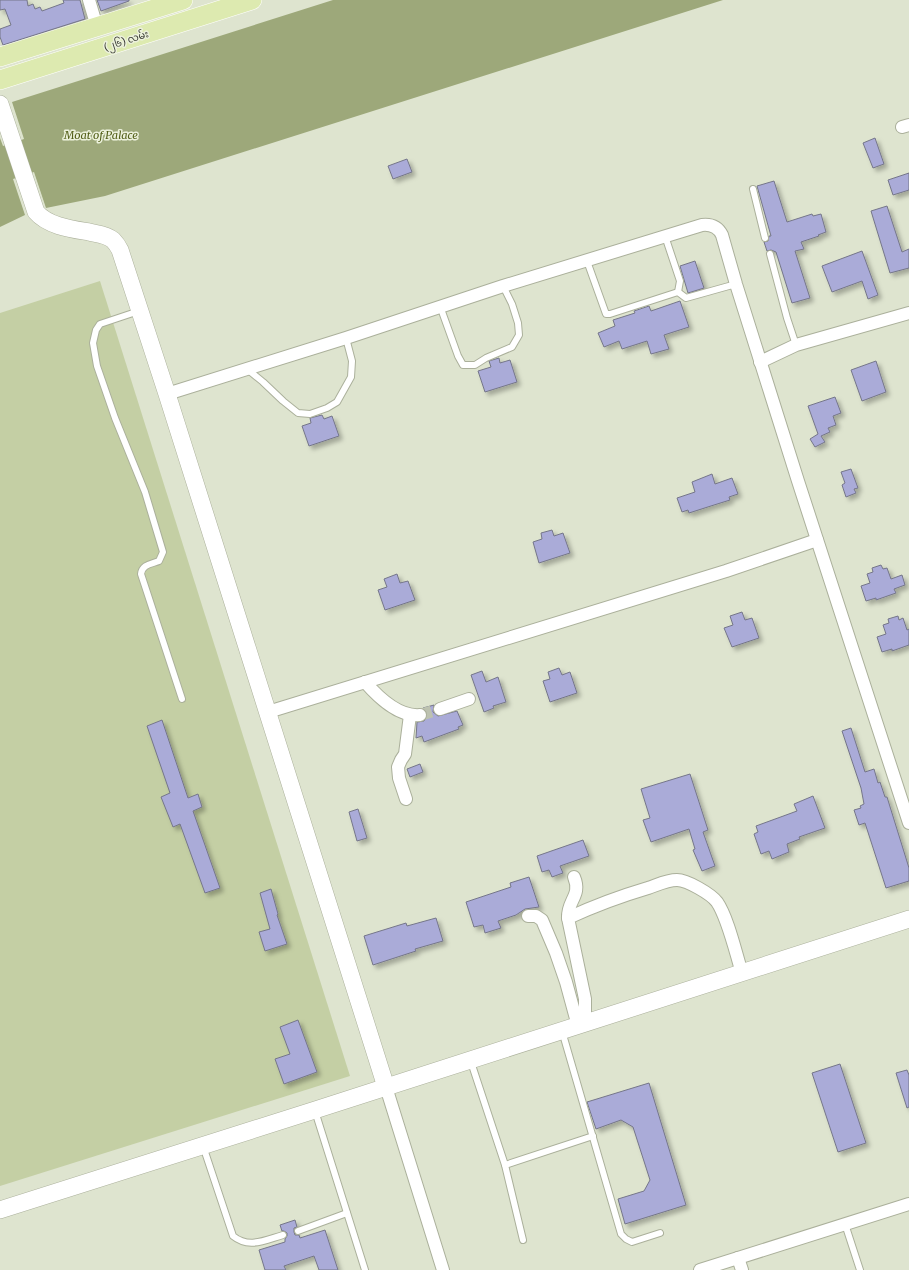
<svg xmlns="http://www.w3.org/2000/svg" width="909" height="1270" viewBox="0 0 909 1270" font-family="Merriweather,'Noto Sans Myanmar',serif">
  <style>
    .green { fill: #c4cfa4 }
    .water { fill: #9da87a }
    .building { fill: #aaabd8; stroke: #757689; filter: url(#shadow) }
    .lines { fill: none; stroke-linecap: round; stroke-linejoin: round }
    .street-tunnel { stroke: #bdc2b0; stroke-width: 12; stroke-dasharray: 12 6; stroke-linecap: butt }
    .lane-casing { stroke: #abb09b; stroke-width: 8 }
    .street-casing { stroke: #abb09b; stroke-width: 14 }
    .secondary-casing { stroke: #abb09b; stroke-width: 18 }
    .primary-casing { stroke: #fff; stroke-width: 20 }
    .lane { stroke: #fff; stroke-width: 6 }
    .street { stroke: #fff; stroke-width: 12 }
    .secondary { stroke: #fff; stroke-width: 17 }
    .primary { stroke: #ddeab0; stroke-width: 19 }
    .labels { text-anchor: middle; stroke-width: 3; stroke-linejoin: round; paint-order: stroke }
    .street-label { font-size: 10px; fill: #393b33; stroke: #ecf1dc }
    .water-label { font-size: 11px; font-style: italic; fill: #525f18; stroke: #ecf1dc }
  </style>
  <defs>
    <filter id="shadow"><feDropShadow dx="3.5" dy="3.5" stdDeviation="2" flood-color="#0004"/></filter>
  </defs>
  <rect width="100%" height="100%" fill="#dee4cf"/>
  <!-- green -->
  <polygon class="green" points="100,281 350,1076 0,1186 0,313"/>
  <!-- water -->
  <polygon class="water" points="333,0 723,0 105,196 46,208 34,172 13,179 25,215 0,227 0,138 3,146 24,139 12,102"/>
  <!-- building -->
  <g class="building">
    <polygon points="0,0 27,0 28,6 33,4 35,9 40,7 42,11 64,3 63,0 80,0 85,19 3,45 0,37 0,29 11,25 5,9 0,10"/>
    <polygon points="97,0 129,0 129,1 101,11"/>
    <polygon points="875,138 884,164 873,168 863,143"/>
    <polygon points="407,159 412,172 393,179 388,166"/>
    <polygon points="909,173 909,190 893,195 888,180"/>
    <polygon points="774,181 787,222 812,214 813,216 821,214 826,232 818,235 819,236 801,242 804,249 795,251 810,298 792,303 776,252 771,250 767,251 764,242 768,241 769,236 771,236 757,186"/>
    <polygon points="887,206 902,252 909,249 909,268 890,273 871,211"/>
    <polygon points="862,251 878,295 868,299 862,281 832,292 822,266"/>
    <polygon points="695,261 704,288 688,293 680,266"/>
    <polygon points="680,301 689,327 664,335 669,349 651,354 647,341 622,349 619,341 604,347 598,333 615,326 613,320 635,313 634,311 649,306 651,311"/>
    <polygon points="499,358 500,363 510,360 517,382 485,392 478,371 491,367 489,361"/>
    <polygon points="876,361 886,392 862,401 851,370"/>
    <polygon points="835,397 841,413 833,416 836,425 828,428 830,432 821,436 825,442 815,447 810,439 818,434 808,406"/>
    <polygon points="322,415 324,419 332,416 339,436 309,446 302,426 311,423 310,418"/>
    <polygon points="851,469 858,488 854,489 856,493 846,497 842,485 845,483 841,472"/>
    <polygon points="712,474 715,484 732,478 738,494 729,497 730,500 714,505 689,513 688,510 682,512 677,498 695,492 692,482"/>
    <polygon points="552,530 554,536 563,533 570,553 539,563 533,542 542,539 541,533"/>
    <polygon points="881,565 883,569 887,568 891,579 902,575 905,585 894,589 896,593 876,600 876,598 866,601 861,586 870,583 867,574 873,572 872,568"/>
    <polygon points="397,574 400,583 408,581 415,600 385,610 378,590 387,587 384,579"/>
    <polygon points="742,612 745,620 752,618 759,638 732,647 724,628 733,625 730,616"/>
    <polygon points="898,616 899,620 903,618 907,630 909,629 909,645 892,651 892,649 882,652 877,637 886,634 883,625 889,623 888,619"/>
    <polygon points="559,668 562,675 570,672 577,693 550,702 543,681 550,679 548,672"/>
    <polygon points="482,671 486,682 498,677 506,702 493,706 494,708 484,712 471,675"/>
    <polygon points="434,705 433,712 438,716 457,711 463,725 458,727 459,729 424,742 422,736 416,738 417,722 424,721 427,716 426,711 423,708"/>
    <polygon points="162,720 188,798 198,794 202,807 193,811 220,888 205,893 180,824 173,827 161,797 170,793 147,726"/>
    <polygon points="851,728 865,772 874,769 878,783 880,782 885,797 887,797 909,868 909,881 886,888 865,823 859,825 854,810 861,808 860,806 864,804 861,788 842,731"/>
    <polygon points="420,764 423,772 410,777 407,769"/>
    <polygon points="690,774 708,830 703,832 715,866 702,871 693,850 695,849 689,829 651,842 643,820 650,818 641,789"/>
    <polygon points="813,796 825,828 799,837 800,839 787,844 789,852 772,859 769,851 761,854 754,834 758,832 756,826 797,811 794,804"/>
    <polygon points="358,809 367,838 357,841 349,812"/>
    <polygon points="583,840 589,856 560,866 563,873 552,877 549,870 542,872 537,856"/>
    <polygon points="529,877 539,907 525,909 516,915 498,921 501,928 485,933 483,925 474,927 466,902 511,887 510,883"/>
    <polygon points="271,889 278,914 277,915 287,944 265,951 259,932 270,929 260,893"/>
    <polygon points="436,918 443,941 415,949 416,951 373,965 364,936 406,923 407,926"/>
    <polygon points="298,1020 317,1072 284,1084 275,1059 290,1054 280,1027"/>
    <polygon points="840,1064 866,1143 838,1152 812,1073"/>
    <polygon points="907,1070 909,1075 909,1107 907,1108 896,1073"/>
    <polygon points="649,1083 686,1205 625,1224 618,1199 644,1191 650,1180 633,1127 621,1120 596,1129 587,1102"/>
    <polygon points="295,1220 297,1227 294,1228 294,1232 295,1235 299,1235 300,1238 325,1230 338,1270 319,1270 314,1256 284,1266 286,1270 265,1270 259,1250 285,1242 285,1239 287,1236 287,1233 284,1231 282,1231 280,1225"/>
  </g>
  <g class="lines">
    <!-- street-tunnel -->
    <polyline class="street-tunnel" points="420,715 440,709"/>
    <defs>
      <g id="lane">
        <polyline points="753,189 765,238"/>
        <polyline points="665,236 680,281 678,292"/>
        <polyline points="770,254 787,318 796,345"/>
        <polyline points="587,261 606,314 610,314 678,292 686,298 736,284"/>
        <polyline points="440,306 458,356 463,365 475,365 486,358 512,347 519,335 518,323 512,304 503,286"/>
        <path d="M139,311L100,324L96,330L93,343L97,366L115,418L145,492L163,552L159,561C152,564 142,564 141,574L182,699"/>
        <polyline points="247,369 263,382 283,401 298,413 310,414 327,408 337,402 351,377 352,361 346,338"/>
        <polyline points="562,1031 621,1234 626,1239 632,1242 660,1233"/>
        <polyline points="471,1062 505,1165 523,1240"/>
        <polyline points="315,1111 365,1270"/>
        <path d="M203,1146L233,1236C249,1249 265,1240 283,1235"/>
        <polyline points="505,1165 593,1136"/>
        <polyline points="845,1224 860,1270"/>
        <polyline points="298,1231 347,1213"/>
      </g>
      <g id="street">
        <polyline points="89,0 97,27"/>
        <polyline points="902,127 909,125"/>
        <polyline points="760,362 796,345 909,313"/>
        <path d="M167,394L346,338L503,286L702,225C711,224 718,227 722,235L736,284L798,481L909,823"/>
        <path d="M365,682C378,697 398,717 420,715"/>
        <polyline points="440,709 469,699"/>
        <polyline points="268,712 726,571 817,540"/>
        <polyline points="406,799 399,778 398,767 401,760 405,754 410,715"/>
        <polyline points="528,916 536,916 542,920 556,953 566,982 578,1026"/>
        <path d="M568,918C567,900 582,896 574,877"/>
        <path d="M585,1024V999L568,918C594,906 621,896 648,888C657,885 667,880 677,880C687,880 711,894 717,902C728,918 736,954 742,973"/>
        <polyline points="386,1087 443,1270"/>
        <polyline points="738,1258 742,1270"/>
        <polyline points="700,1270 909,1204"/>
      </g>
      <g id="secondary">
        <path d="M0,104L36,212C48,226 71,229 89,232C97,234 106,234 113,240C116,243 118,246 120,250L167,394L386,1087"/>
        <polyline points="0,1210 315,1110 909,919"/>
      </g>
      <g id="primary">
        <polyline points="0,57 183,0"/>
        <polyline points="0,80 252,0"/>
      </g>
    </defs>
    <!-- lane casing -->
    <use href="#lane" class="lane-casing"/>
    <!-- street casing -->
    <use href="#street" class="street-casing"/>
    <!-- secondary casing -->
    <use href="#secondary" class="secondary-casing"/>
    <!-- primary casing -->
    <use href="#primary" class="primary-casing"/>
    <!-- lane -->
    <use href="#lane" class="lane"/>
    <!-- street -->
    <use href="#street" class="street"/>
    <!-- secondary -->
    <use href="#secondary" class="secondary"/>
    <!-- primary -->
    <use href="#primary" class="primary"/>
  </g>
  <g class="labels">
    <!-- street labels -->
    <g class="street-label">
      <text transform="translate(126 40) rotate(-18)" y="4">(၂၆) လမ်း</text>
    </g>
    <!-- water labels -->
    <g class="water-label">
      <text x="101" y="139">Moat of Palace</text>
    </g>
  </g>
</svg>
